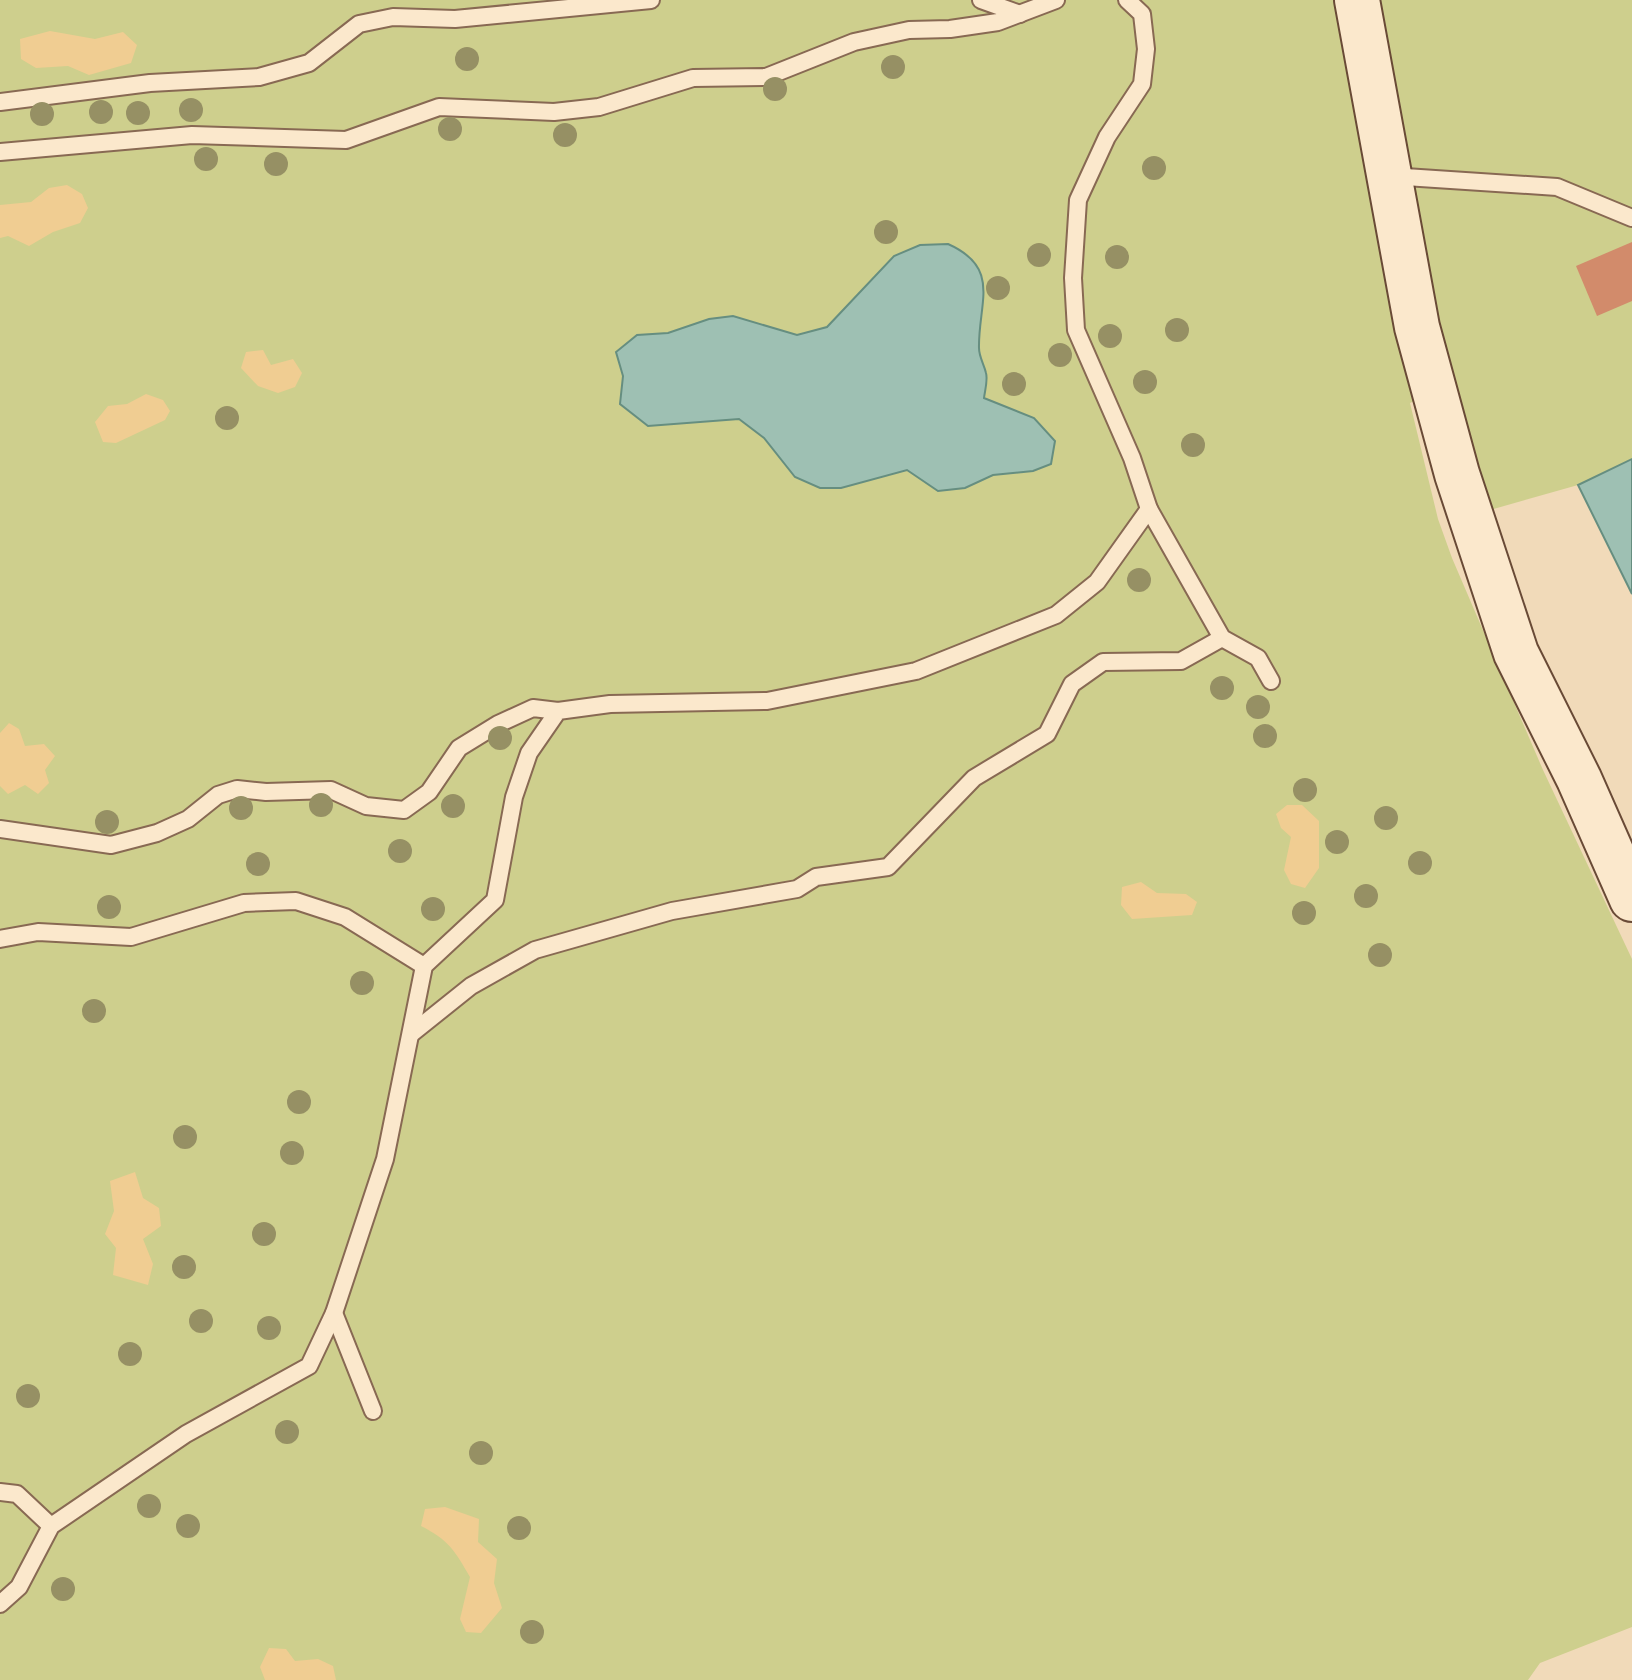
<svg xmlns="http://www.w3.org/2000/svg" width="1632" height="1680" viewBox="0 0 1632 1680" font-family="Spectral,serif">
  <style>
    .green { fill: #cecf8d }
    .sand { fill: #f0cd92 }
    .water { fill: #9ec0b3; stroke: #668e80; stroke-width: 2 }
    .building { fill: #d28b6b }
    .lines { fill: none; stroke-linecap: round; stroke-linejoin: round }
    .lane-casing { stroke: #886953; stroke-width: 20 }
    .secondary-casing { stroke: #694a36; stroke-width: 48 }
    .lane { stroke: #fbe8cc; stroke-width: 16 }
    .secondary { stroke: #fbe8cc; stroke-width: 44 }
    .tree { fill: #969064 }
  </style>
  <rect width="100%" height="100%" fill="#f1dab9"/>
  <!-- green -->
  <polygon class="green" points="0,0 1632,0 1632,459 1578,485 1490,510 1452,383 1410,403 1438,519 1452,558 1543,770 1632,959 1632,1627 1540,1663 1528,1680 0,1680"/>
  <!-- sand -->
  <g class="sand">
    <polygon points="50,31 95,39 123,32 137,45 131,63 89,75 68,66 36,68 21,59 20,39"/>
    <polygon points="67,185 82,194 88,208 80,223 53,232 29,246 8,236 0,238 0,205 31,202 49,188"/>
    <polygon points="263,350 271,365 293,359 302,373 295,387 278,393 258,386 241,368 246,352"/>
    <polygon points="146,394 163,400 170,411 165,420 116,443 103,442 95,422 108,406 127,404"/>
    <polygon points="9,723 19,729 25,746 44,744 55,756 45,770 49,783 38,794 25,785 8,794 0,786 0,733"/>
    <polygon points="1287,805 1302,805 1319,821 1319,868 1305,888 1291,884 1284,870 1291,837 1281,828 1276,814"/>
    <polygon points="1141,882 1157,893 1186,894 1197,902 1192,915 1132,919 1121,905 1122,887"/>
    <polygon points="135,1172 143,1198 159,1208 161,1226 143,1239 153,1264 148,1285 113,1275 116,1248 105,1234 114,1211 110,1181"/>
    <path d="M445,1507L479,1519L478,1542L497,1559L494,1583L502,1608L481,1633L466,1632L460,1619L470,1577C455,1551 449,1540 421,1526L425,1509Z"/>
    <polygon points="269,1648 286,1649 295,1661 318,1659 333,1666 336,1680 265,1680 260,1667"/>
  </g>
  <!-- water -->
  <g class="water">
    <path d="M948,244C1002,268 978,303 979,348C979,357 984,364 986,373C988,380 985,390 984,398L1034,418L1055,441L1051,464L1033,471L993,475L965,488L938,491L907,470L841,488H820L795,477L764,438L739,419L648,426L620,404L623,376L616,352L637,335L668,333L709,319L733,316L797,335L827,327L894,256L920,245Z"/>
    <polygon points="1632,459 1632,594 1578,485"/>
  </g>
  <!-- building -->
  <polygon class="building" points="1632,242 1632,301 1597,316 1576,266"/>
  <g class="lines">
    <defs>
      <g id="lane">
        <polyline points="981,0 1020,14"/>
        <polyline points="0,102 150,83 259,77 309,63 359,24 393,17 455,19 651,0"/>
        <polyline points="0,152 192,135 346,140 439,107 554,112 599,107 693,78 766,77 854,42 909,30 950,29 998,22 1056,0"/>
        <polyline points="1390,176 1557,187 1632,218"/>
        <polyline points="1149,509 1222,638 1258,658 1271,681"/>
        <polyline points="0,829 111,845 157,833 188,819 218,795 237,789 266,792 331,790 366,806 404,810 429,792 459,748 498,724 533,708 558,711"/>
        <polyline points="0,939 38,932 131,937 244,903 296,901 345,917 424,966"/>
        <polyline points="411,1034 471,986 535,950 672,911 797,889 816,877 888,867 974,778 1047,734 1072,684 1103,662 1181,661 1222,638"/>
        <polyline points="334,1313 373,1411"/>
        <polyline points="0,1492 17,1494 51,1526"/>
        <polyline points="0,1604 19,1587 51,1526 186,1434 309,1366 334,1313 385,1159 424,966 495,900 514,797 529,753 558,711 610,704 767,701 916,671 1056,615 1097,582 1149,509 1132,458 1076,330 1073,278 1078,200 1107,137 1142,84 1146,49 1142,14 1127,0"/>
      </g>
      <polyline id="secondary" points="1357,0 1417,327 1457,474 1516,653 1579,779 1632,899"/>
    </defs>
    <!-- lane casing -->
    <use href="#lane" class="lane-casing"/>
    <!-- secondary casing -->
    <use href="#secondary" class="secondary-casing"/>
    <!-- lane -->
    <use href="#lane" class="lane"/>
    <!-- secondary -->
    <use href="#secondary" class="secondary"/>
  </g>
  <!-- trees -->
  <g class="tree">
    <circle cx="467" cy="59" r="12"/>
    <circle cx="893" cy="67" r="12"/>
    <circle cx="775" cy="89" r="12"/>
    <circle cx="191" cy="110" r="12"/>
    <circle cx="101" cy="112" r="12"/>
    <circle cx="138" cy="113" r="12"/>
    <circle cx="42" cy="114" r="12"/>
    <circle cx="450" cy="129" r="12"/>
    <circle cx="565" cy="135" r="12"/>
    <circle cx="206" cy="159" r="12"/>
    <circle cx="276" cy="164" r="12"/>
    <circle cx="1154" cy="168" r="12"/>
    <circle cx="886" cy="232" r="12"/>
    <circle cx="1039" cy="255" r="12"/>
    <circle cx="1117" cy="257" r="12"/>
    <circle cx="998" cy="288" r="12"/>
    <circle cx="1177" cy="330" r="12"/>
    <circle cx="1110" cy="336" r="12"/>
    <circle cx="1060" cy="355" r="12"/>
    <circle cx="1145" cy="382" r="12"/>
    <circle cx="1014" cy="384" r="12"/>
    <circle cx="227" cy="418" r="12"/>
    <circle cx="1193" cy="445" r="12"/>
    <circle cx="1139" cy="580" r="12"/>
    <circle cx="1222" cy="688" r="12"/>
    <circle cx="1258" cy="707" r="12"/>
    <circle cx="1265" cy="736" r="12"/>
    <circle cx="500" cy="738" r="12"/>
    <circle cx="1305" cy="790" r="12"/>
    <circle cx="321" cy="805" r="12"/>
    <circle cx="453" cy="806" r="12"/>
    <circle cx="241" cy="808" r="12"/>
    <circle cx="1386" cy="818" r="12"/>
    <circle cx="107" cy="822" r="12"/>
    <circle cx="1337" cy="842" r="12"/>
    <circle cx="400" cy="851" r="12"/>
    <circle cx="1420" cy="863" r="12"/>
    <circle cx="258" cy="864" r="12"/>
    <circle cx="1366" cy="896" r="12"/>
    <circle cx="109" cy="907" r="12"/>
    <circle cx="433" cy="909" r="12"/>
    <circle cx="1304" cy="913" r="12"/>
    <circle cx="1380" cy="955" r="12"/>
    <circle cx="362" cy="983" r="12"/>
    <circle cx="94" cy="1011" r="12"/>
    <circle cx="299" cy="1102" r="12"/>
    <circle cx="185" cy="1137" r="12"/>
    <circle cx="292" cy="1153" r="12"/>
    <circle cx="264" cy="1234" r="12"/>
    <circle cx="184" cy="1267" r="12"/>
    <circle cx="201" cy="1321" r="12"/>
    <circle cx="269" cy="1328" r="12"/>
    <circle cx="130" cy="1354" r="12"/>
    <circle cx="28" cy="1396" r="12"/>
    <circle cx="287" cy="1432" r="12"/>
    <circle cx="481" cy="1453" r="12"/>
    <circle cx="149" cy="1506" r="12"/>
    <circle cx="188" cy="1526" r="12"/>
    <circle cx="519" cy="1528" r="12"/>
    <circle cx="63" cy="1589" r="12"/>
    <circle cx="532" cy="1632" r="12"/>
  </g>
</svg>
